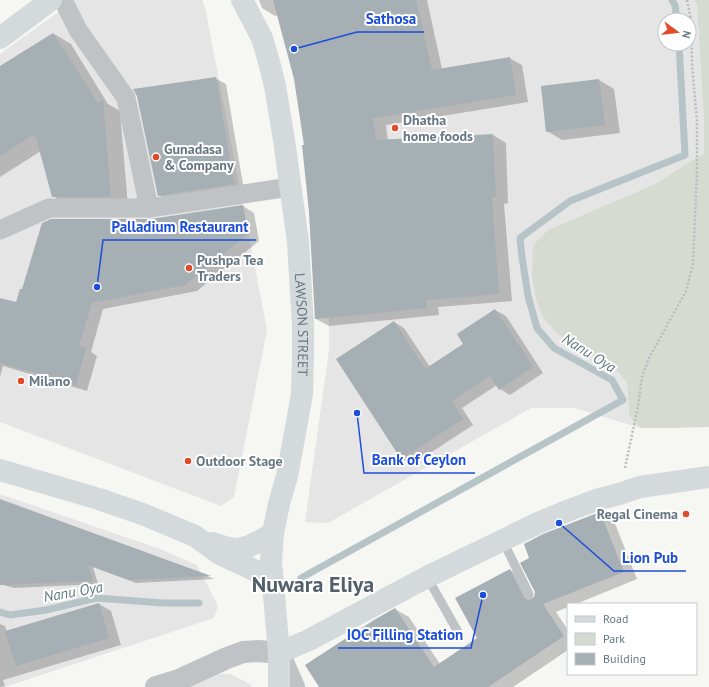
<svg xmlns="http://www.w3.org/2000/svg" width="709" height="687" viewBox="0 0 709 687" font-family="'PT Sans',sans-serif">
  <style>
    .built { fill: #e4e5e4; fill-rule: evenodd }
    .green { fill: #d6dbd2 }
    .shadow { fill: #0003 }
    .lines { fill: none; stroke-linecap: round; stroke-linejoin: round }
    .stream { stroke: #b6c3c7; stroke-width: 7 }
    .building { fill: #a6afb4 }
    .path { stroke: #b9bcbe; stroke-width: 2.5; stroke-dasharray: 2 2; stroke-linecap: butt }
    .service { stroke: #bfc3c6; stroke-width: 9 }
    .minor { stroke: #bfc3c6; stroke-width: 19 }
    .tertiary { stroke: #bfc3c6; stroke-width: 22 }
    .primary { stroke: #d4d9dc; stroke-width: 22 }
    .trunk { stroke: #d4d9dc; stroke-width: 22 }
    .poi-dot { fill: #e04c29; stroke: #fff; stroke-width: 1.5 }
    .labels { text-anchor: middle; stroke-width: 4; stroke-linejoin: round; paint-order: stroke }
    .poi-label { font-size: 14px; font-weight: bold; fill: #667783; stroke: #fff; text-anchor: start }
    .street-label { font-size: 14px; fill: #667783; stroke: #fff }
    .water-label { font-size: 15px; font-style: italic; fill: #61797f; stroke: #fff }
    .town-label { font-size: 22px; font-weight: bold; fill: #536069; stroke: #fff }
    .leader { fill: none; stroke: #1d4ed8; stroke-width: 1.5 }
    .callout-dot { fill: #1d4ed8; stroke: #fff; stroke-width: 1.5 }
    .callout-label { font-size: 15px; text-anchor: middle; font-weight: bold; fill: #1d4ed8; stroke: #fff; stroke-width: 4; stroke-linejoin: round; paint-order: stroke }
  </style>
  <rect width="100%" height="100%" fill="#f6f6f3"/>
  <!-- built -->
  <g class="built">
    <polygon points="75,0 202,0 205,7 267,330 234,497 221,506 0,422 0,54"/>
    <path d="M276,0H694L697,5L704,123V153L653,185L581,350L611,365L627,382L629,416L640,428L575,408H531L328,523L305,522L329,350V268L309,111ZM665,20H689V44H665Z"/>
    <polygon points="0,494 160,549 197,565 218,606 214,618 5,687 0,687"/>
    <polygon points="220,674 231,674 251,685 252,687 182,687"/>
  </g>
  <!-- green -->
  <polygon class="green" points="694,0 709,0 709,427 671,428 640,428 629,416 627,382 611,365 581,350 558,334 545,320 537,303 532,277 533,245 548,230 653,185 704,153 704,123 697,5"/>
  <!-- shadow -->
  <g class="shadow">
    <polygon points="259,0 427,0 442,69 509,58 522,65 528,102 386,125 388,141 493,135 506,143 508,203 504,204 512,301 438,307 439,315 329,326 316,319 305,146 295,79 278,15 275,16 262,8"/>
    <polygon points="54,34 71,44 108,104 120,111 128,206 70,206 53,196 41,151 0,177 0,68"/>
    <polygon points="215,78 226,84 244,190 169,201 159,195 138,95"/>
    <polygon points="599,80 614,89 620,133 562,140 547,131"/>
    <polygon points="243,206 254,213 259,241 197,291 103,309 91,352 97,356 87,391 3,366 0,377 0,299 17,304 149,220"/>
    <polygon points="495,310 506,316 543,373 510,395 500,389 497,385 462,408 473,425 412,465 402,459 338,359 394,322 404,328 430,367 464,344"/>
    <polygon points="0,500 210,577 214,579 136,583 93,567 98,584 14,588 0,584"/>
    <polygon points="600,513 614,521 637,579 576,604 568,604 568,607 556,612 568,630 568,650 513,687 320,687 395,609 409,617 440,664 478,638 510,570 524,578 535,601"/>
    <polygon points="99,604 111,611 121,645 3,680 5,686 0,687 0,624 5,626 7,632"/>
  </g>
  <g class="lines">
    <!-- stream -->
    <g class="stream">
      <polyline points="672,0 675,5 677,20"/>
      <polyline points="301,578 623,400 612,380 554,348 537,328 528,296 522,257 520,238 570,201 685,155 679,44"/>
      <polyline points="0,612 10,615 46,610 96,598 163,603 199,603"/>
    </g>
  </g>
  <!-- building -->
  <g class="building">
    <polygon points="273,0 416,0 432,70 510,57 516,95 373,118 376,140 493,134 496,197 492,197 499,294 426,300 427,308 315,319 309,212 302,145 304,145 294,79"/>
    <polygon points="53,33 98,103 103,100 111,197 52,197 35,134 0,156 0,66"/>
    <polygon points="216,77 234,184 158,196 137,96 133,89"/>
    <polygon points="599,79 605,125 546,132 541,86"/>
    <polygon points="243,205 248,234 185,285 92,303 79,346 86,348 76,385 0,363 0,298 16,302 20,289 22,289 42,223 51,219 151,219"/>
    <polygon points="495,309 533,367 499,390 490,376 452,401 463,419 401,459 336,359 394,321 425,369 463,344 457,334"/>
    <polygon points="0,499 211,576 210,576 129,580 88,565 93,581 0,585"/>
    <polygon points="600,512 624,572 543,604 564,636 488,687 319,687 305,665 374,620 395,608 434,667 477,638 455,598 510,569 524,597 528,600 532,599 534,597 535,592 520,563 529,558 524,544 543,534"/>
    <polygon points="99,603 109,638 16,666 5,631"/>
  </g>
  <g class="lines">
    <!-- path -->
    <polyline class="path" points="625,468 638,406 642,377 649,358 686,291 693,263 697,170 697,122 692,64 691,20 687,0"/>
    <!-- service -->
    <g class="service">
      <polyline points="503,541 529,594"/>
      <polyline points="427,577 458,632"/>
    </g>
    <!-- minor -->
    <g class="minor">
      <polyline points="63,0 78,30 126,98 149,208 290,187"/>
      <polyline points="0,230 49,208 149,208"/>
    </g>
    <!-- tertiary -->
    <polyline class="tertiary" points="156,687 179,680 227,658 243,652 259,651 279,653 294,687"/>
    <!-- primary -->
    <g class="primary">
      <path id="s1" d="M242,0L262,38L269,62L275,86L284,140L298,242L303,325V357L302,394L297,422L287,476L279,504L273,533L271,561L279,653V687"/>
      <polyline points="0,470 99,499 145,515 195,536 218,553 232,560 248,567 272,580"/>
      <path d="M213,543C221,546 230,549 238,549C250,548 263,539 273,533"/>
      <polyline points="279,653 309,640 427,577 538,523 567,511 596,500 619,494 640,487 709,477"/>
    </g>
    <!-- trunk -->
    <polyline class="trunk" points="0,38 51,0"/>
  </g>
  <!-- markers -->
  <g class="poi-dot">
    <circle cx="395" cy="128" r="4"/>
    <circle cx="156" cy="157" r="4"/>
    <circle cx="189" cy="268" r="4"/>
    <circle cx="21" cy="381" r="4"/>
    <circle cx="188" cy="461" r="4"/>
    <circle cx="686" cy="514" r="4"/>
  </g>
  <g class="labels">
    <!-- poi labels -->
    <g class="poi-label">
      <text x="403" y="125">Dhatha<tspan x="403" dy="16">home foods</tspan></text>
      <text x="164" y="154">Gunadasa<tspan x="164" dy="16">&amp; Company</tspan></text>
      <text x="197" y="265">Pushpa Tea<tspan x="197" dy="16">Traders</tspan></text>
      <text x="29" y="386">Milano</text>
      <text x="196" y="466">Outdoor Stage</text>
      <text x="678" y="519" text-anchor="end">Regal Cinema</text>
    </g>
    <!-- street labels -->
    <g class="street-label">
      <text dy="5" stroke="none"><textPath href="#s1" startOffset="333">LAWSON STREET</textPath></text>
    </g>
    <!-- water labels -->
    <g class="water-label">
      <text transform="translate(589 353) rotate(32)" y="5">Nanu Oya</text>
      <text transform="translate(73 592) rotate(-10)" y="5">Nanu Oya</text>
    </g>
    <!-- town labels -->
    <g class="town-label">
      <text x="313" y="592">Nuwara Eliya</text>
    </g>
  </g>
  <!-- callouts -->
  <path class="leader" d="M294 49L357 32H424M97 287L103 240H256M357 413L364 473H475M559 523L614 571H686M483 595L471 648H338"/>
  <g class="callout-dot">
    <circle cx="294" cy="49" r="4"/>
    <circle cx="97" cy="287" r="4"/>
    <circle cx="357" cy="413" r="4"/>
    <circle cx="559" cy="523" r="4"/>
    <circle cx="483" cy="595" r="4"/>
  </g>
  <g class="callout-label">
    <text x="391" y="24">Sathosa</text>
    <text x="180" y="232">Palladium Restaurant</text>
    <text x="419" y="465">Bank of Ceylon</text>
    <text x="650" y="563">Lion Pub</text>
    <text x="405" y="640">IOC Filling Station</text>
  </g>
  <!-- legend -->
  <rect x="567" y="603" width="130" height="72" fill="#ffffff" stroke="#c2c9cd"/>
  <rect x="575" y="616" width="20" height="6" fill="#d4d9dc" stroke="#c2c9cd"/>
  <text x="603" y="623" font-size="12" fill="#667783">Road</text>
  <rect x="575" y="633" width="20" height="12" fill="#d6dbd2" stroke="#c2c9cd"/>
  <text x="603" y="643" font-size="12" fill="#667783">Park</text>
  <rect x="575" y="653" width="20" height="12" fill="#a6afb4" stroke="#c2c9cd"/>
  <text x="603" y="663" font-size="12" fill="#667783">Building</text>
  <!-- north arrow -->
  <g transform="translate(677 32) rotate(105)"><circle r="19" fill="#ffffff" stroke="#c2c9cd"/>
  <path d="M0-3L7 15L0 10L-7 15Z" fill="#e04c29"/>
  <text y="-6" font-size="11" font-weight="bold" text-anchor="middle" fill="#667783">N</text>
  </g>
</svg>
